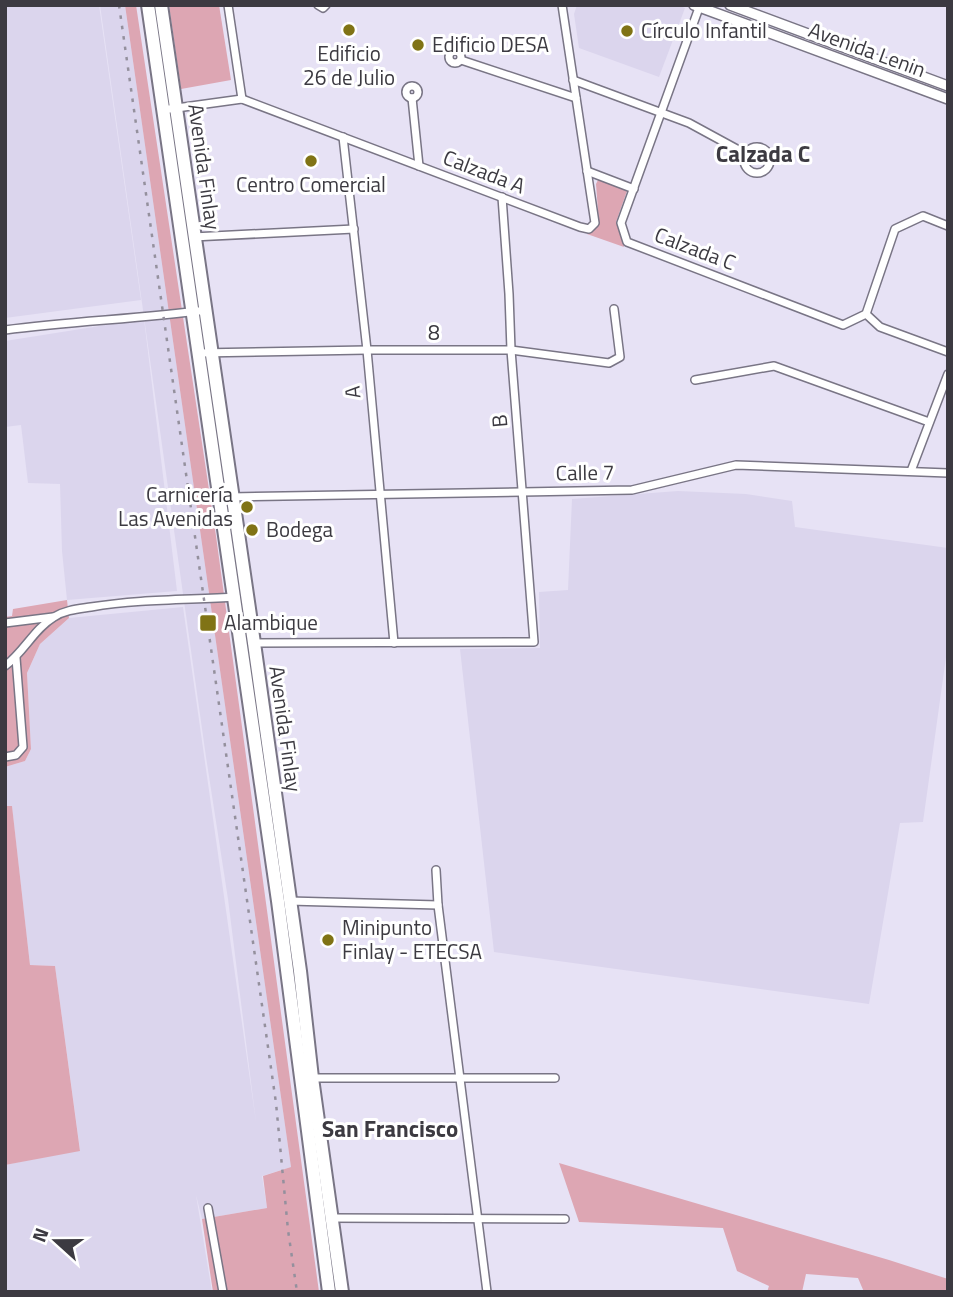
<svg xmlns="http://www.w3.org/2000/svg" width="953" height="1297" viewBox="0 0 953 1297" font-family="'Titillium Web',sans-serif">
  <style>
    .built { fill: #dbd5ed }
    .green { fill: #dda6b3 }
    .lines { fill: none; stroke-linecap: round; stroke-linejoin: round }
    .minor-casing { stroke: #797585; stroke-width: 10 }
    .tertiary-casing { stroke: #797585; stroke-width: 12 }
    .trunk-casing { stroke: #797585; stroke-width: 16 }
    .minor { stroke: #fff; stroke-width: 7 }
    .tertiary { stroke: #fff; stroke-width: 9 }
    .trunk { stroke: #fff; stroke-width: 12 }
    .rail { stroke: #94909d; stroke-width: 2.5; stroke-dasharray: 3.5 7; stroke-linecap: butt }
    .poi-dot { fill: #807315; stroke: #fff; stroke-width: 2.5 }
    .labels { text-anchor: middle; stroke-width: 6; stroke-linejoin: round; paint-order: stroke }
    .poi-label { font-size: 21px; fill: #3c3a41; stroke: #fff; text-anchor: start }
    .street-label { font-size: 21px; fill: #3c3a41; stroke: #fff }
    .neighbourhood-label { font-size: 23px; font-weight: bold; fill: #3c3a41; stroke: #fff }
  </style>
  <rect width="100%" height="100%" fill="#e7e2f5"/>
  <!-- built -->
  <g class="built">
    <polygon points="5,5 99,5 141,300 5,318"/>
    <polygon points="100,5 125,5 291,1167 262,1176 267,1208 202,1219 196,1195 212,1292 6,1292 5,1288 5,1165 80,1150 55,966 30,965 12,807 5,806 5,767 25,761 31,749 27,673 40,644 69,618 183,607 256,1122 228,899 206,757"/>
    <polygon points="577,5 678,5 685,8 659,77 579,48 574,14"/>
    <polygon points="144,319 177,591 67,600 62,551 60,484 28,483 21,425 5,427 5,341"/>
    <polygon points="678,491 746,494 792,501 795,527 948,548 948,643 923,822 900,823 869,1004 494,952 460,649 540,648 539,592 568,590 572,499"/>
  </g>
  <!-- green -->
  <g class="green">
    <polygon points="125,5 136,5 216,536 319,1292 213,1292 202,1219 267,1208 263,1176 291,1167"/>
    <polygon points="169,5 219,5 231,80 181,89"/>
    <polygon points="598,180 600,180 627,191 616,222 624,247 587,234 599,224 596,184"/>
    <polygon points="67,600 69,618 40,644 27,673 31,749 25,761 5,767 5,617 12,616 13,609"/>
    <polygon points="5,806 12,806 30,965 55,966 80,1151 5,1165"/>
    <polygon points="559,1163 889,1260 948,1279 948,1292 864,1292 858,1278 806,1274 802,1292 767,1292 769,1286 737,1271 723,1228 579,1222"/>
  </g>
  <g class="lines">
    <defs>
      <g id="minor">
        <polyline points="228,5 242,99"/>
        <polyline points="318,5 323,8 326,5"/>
        <polyline points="700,5 621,223 627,242 843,325 866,314 895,229 923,216 948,226"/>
        <circle cx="455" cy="57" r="6"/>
        <polyline points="461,60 576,98"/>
        <polyline points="573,80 689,123 746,154"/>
        <circle cx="412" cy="92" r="6"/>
        <polyline points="412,98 419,166"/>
        <polyline points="162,110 242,99 580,227 589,229 595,223 562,5"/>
        <polyline points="343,137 367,350 394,643"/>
        <circle cx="757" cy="160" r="13"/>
        <polyline points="587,171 634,189"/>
        <polyline points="193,237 354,229"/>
        <polyline points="866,314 880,327 948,352"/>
        <path d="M5,330C72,321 139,319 206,310"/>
        <polyline points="199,353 367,350 511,350 609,363 620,357 614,309"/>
        <polyline points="695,380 774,366 929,422"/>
        <polyline points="911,471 948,374"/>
        <polyline points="231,497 632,490 736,465 948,473"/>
        <polyline points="5,623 53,617"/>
        <polyline points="252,643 534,642 511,350 509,294 502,197"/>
        <path d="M5,666C24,652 34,629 54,617C65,610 78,609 91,607C139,599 187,600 236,597"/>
        <polyline points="5,757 16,755 23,747 16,658"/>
        <polyline points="436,870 438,905 487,1292"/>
        <polyline points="289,901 438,905"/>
        <polyline points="311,1078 555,1078"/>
        <polyline points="208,1208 223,1292"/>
        <polyline points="331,1218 565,1219"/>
      </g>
      <g id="tertiary">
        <polyline points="694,5 948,99"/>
        <polyline points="730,5 948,86"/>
      </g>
      <g id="trunk">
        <polyline points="148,5 278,901 329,1292"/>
        <polyline points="161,5 254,643 300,971 312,1078 342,1292"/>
      </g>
    </defs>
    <!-- minor casing -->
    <use href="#minor" class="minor-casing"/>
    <!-- tertiary casing -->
    <use href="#tertiary" class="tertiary-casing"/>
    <!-- trunk casing -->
    <use href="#trunk" class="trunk-casing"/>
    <!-- minor -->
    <use href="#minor" class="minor"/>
    <!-- tertiary -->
    <use href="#tertiary" class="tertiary"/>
    <!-- trunk -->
    <use href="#trunk" class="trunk"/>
    <!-- rail -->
    <polyline class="rail" points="119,5 276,1103 288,1230 297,1292"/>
  </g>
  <!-- markers -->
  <g class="poi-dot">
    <circle cx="349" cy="30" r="7"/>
    <circle cx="627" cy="31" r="7"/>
    <circle cx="418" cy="45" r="7"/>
    <circle cx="311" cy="161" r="7"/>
    <circle cx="247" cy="507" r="7"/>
    <circle cx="252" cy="530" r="7"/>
    <rect x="199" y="614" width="18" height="18" rx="3.5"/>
    <circle cx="328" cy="940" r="7"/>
  </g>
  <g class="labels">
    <!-- poi labels -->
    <g class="poi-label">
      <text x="641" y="38">Círculo Infantil</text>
      <text x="432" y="52">Edificio DESA</text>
      <text x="349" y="61" text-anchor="middle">Edificio<tspan x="349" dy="24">26 de Julio</tspan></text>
      <text x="311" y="192" text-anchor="middle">Centro Comercial</text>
      <text x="233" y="502" text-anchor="end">Carnicería<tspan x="233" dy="24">Las Avenidas</tspan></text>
      <text x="266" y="537">Bodega</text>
      <text x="224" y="630">Alambique</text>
      <text x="342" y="935">Minipunto<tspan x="342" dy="24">Finlay - ETECSA</tspan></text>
    </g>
    <!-- street labels -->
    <g class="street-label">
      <text transform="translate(867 50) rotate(20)" y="7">Avenida Lenin</text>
      <text transform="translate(204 167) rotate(82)" y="7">Avenida Finlay</text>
      <text transform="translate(484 172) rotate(21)" y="7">Calzada A</text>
      <text transform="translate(695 249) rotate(21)" y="7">Calzada C</text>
      <text x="434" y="340">8</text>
      <text transform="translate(353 392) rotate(-95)" y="7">A</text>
      <text transform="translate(500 421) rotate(-95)" y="7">B</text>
      <text transform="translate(585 473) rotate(-1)" y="7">Calle 7</text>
      <text transform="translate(285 729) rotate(82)" y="7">Avenida Finlay</text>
    </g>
    <!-- neighbourhood labels -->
    <g class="neighbourhood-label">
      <text x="763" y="162">Calzada C</text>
      <text x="390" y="1137">San Francisco</text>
    </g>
  </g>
  <!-- border -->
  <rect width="953" height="1297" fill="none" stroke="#3c3a41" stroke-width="14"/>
  <!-- north arrow -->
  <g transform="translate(56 1241) rotate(291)" stroke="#ffffff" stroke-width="5" paint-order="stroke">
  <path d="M0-5L12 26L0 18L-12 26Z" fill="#3c3a41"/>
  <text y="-10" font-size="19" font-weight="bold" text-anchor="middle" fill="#3c3a41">N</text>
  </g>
</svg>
